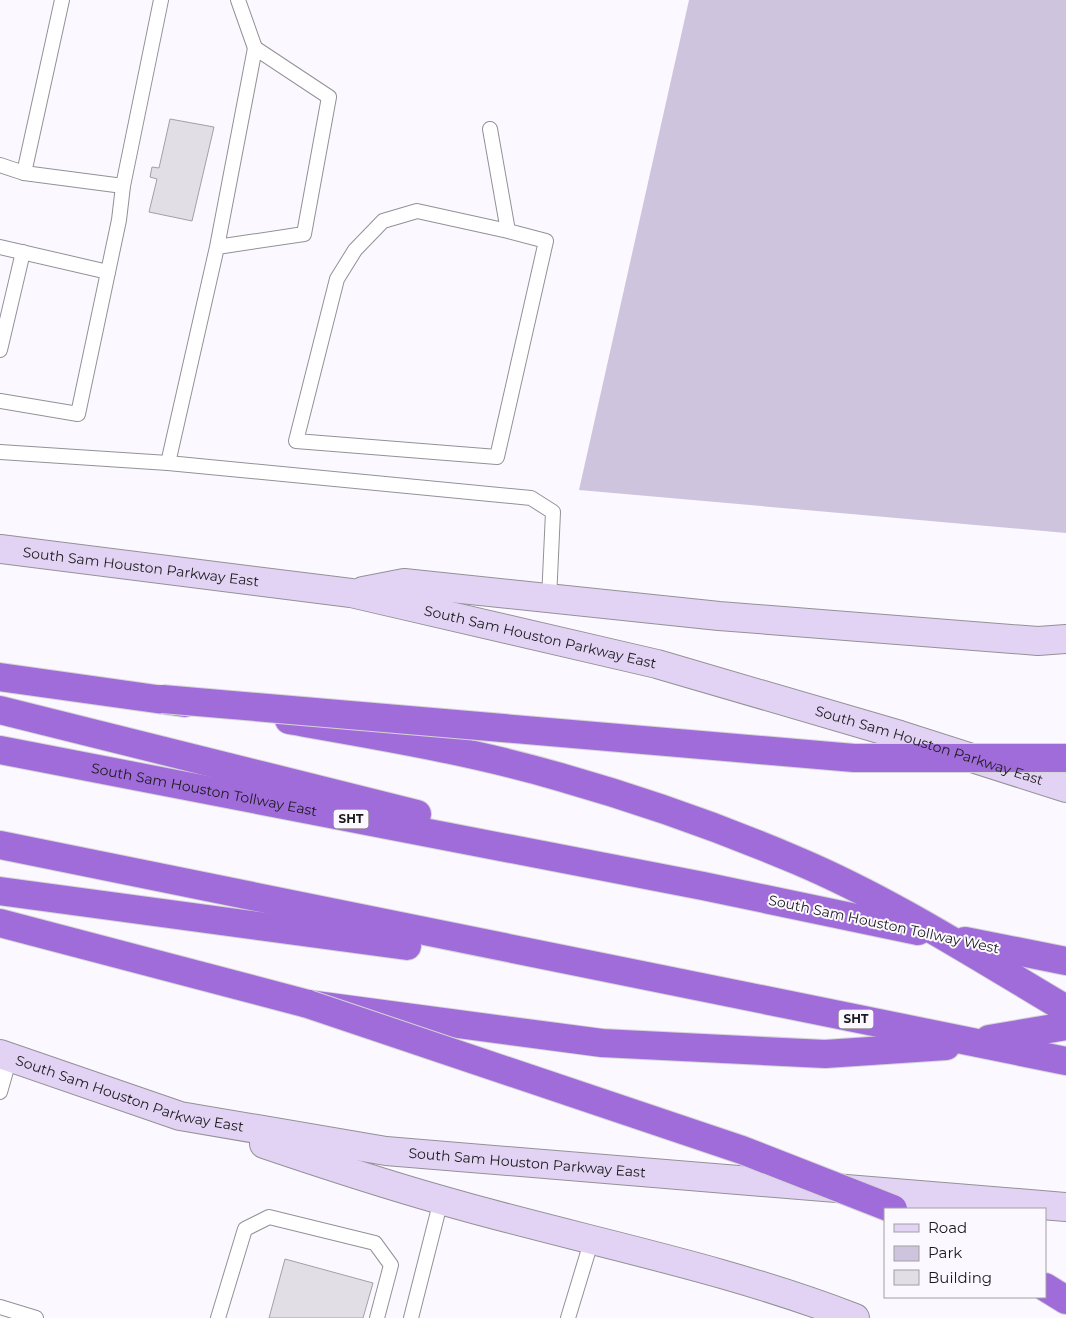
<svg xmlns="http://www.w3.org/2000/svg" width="1066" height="1318" viewBox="0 0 1066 1318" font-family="Montserrat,sans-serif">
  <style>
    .green { fill: #cfc4de }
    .building { fill: #e1dfe5; stroke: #a2a0a6 }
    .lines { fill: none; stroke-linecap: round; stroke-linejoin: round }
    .lane-casing { stroke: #939196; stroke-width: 16 }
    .secondary-casing { stroke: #939196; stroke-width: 30 }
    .highway-casing { stroke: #d6d6d6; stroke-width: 30 }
    .lane { stroke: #fff; stroke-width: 14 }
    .secondary { stroke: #e2d3f4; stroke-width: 28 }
    .highway { stroke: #a06cda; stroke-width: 28 }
    .highway-bridge-casing { stroke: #d6d6d6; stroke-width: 30; stroke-linecap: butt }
    .highway-bridge { stroke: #a06cda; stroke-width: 28 }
    .labels { text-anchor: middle; stroke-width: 4; stroke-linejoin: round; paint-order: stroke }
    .shield { fill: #fbf9ff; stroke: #5e5d60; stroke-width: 1 }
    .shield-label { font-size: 12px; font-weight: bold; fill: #1b1a1c }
    .street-label { font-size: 14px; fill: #1b1a1c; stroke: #fbf9ff }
  </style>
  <rect width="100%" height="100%" fill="#fbf9ff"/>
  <!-- green -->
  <polygon class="green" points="689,0 1066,0 1066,533 579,490"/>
  <!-- building -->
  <g class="building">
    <polygon points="170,119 214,127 192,221 149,212 157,179 150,177 152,167 159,168"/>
    <polygon points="285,1259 373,1283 363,1318 269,1318"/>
  </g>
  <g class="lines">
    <defs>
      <g id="lane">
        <polyline points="62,0 24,173 123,186"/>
        <polyline points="238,0 255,48"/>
        <polyline points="490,129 508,231 546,241 497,457 296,441 337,279 355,250 383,221 417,211 508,231"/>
        <polyline points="0,165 24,173"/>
        <polyline points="0,247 108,272"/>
        <polyline points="0,350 23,252"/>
        <polyline points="0,401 78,414 119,220 123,186 161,0"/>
        <polyline points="0,452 168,463 531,498 553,512 549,599"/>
        <polyline points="168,463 217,247 255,48 329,97 304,234 217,247"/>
        <polyline points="0,1092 10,1057"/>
        <polyline points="0,1307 36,1318"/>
        <polyline points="218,1318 245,1229 269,1217 375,1243 391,1265 377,1318"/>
        <polyline points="411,1318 441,1200"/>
        <polyline points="568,1318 592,1239"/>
      </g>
      <g id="secondary">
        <path id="s1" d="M0,549L351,593L657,664L900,735L1066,788"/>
        <polyline points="363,591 404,583 719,616 1038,641 1066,639"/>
        <path id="s2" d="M0,1054L180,1116L386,1151L1066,1207"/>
        <path d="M264,1144C323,1164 381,1183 441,1200C579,1240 721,1266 855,1318"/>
      </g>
      <g id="highway">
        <polyline points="0,677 185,703"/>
        <polyline points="0,710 417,814"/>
        <path d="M289,720C380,736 471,751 560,777C641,800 721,828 798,861C892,901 978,957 1066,1009"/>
        <path id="s3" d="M0,750L703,886L918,931"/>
        <polyline points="0,845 1066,1061"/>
        <polyline points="0,891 407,946"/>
        <polyline points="0,923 308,1004 602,1043 825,1054 946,1046"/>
        <polyline points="965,941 1066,961"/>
        <polyline points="989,1039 1066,1026"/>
        <polyline points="1045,1287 1066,1300"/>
      </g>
    </defs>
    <!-- lane casing -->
    <use href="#lane" class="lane-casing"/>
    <!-- secondary casing -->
    <use href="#secondary" class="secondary-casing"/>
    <!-- highway casing -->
    <use href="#highway" class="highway-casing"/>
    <!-- lane -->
    <use href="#lane" class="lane"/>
    <!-- secondary -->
    <use href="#secondary" class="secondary"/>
    <!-- highway -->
    <use href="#highway" class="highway"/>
    <defs>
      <g id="highway-bridge">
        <polyline points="162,699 854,758 1066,758"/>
        <polyline points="308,1004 742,1150 893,1209"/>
      </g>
    </defs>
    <!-- highway-bridge casing -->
    <use href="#highway-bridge" class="highway-bridge-casing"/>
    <!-- highway-bridge -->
    <use href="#highway-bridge" class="highway-bridge"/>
  </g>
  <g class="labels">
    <!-- shield labels -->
    <g class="shield">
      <rect x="333.5" y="809.5" width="35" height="19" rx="4"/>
      <rect x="838.5" y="1009.5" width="35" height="19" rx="4"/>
    </g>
    <g class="shield-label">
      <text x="351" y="823">SHT</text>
      <text x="856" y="1023">SHT</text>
    </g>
    <!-- street labels -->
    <g class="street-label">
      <text dy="5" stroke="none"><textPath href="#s1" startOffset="142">South Sam Houston Parkway East</textPath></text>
      <text dy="5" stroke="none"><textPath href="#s1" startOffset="548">South Sam Houston Parkway East</textPath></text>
      <text dy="5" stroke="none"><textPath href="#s1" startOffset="952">South Sam Houston Parkway East</textPath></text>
      <text dy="5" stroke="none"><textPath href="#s3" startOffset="208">South Sam Houston Tollway East</textPath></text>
      <text transform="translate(884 924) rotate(12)" y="5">South Sam Houston Tollway West</text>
      <text dy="5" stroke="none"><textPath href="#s2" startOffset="136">South Sam Houston Parkway East</textPath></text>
      <text dy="5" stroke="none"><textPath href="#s2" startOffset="541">South Sam Houston Parkway East</textPath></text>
    </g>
  </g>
  <!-- legend -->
  <rect x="884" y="1208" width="162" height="90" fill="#fbf9ff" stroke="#a1a0a4"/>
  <rect x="894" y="1224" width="25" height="8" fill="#e2d3f4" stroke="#a1a0a4"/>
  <text x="928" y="1233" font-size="15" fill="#1b1a1c">Road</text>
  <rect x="894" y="1246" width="25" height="15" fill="#cfc4de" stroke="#a1a0a4"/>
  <text x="928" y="1258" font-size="15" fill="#1b1a1c">Park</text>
  <rect x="894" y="1270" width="25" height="15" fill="#e1dfe5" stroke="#a1a0a4"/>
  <text x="928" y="1283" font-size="15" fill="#1b1a1c">Building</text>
</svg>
